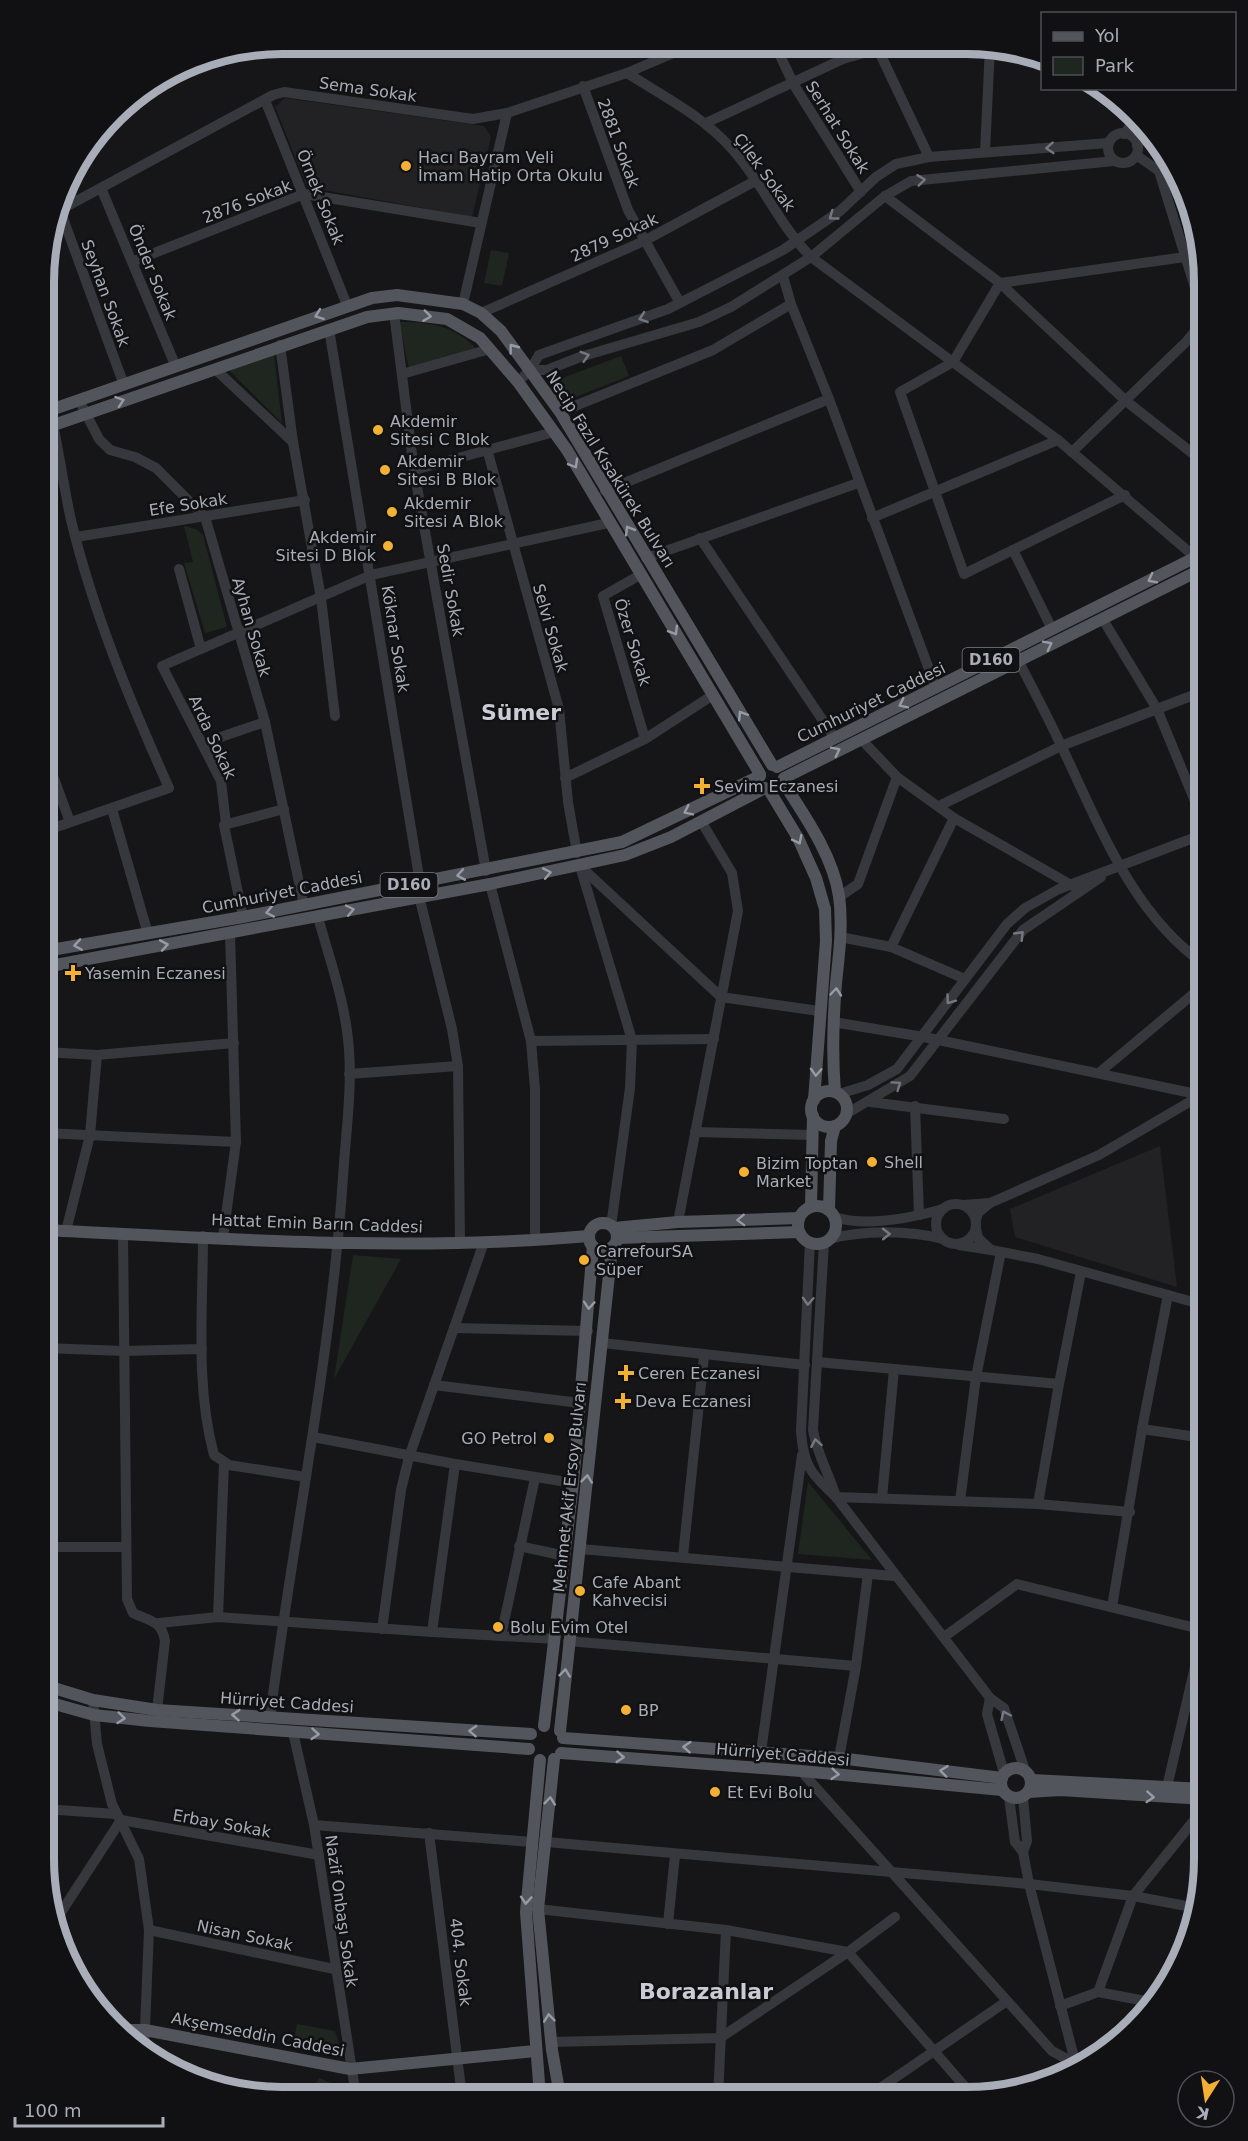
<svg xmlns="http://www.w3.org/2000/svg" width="1248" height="2141" viewBox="0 0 1248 2141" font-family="'DejaVu Sans',sans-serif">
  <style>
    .built { fill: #222225 }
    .green { fill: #1e261f }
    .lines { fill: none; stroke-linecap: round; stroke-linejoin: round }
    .minor { stroke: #37383d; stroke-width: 10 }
    .major { stroke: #53555c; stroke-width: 12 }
    .oneway { stroke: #757881 }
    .oneway2 { stroke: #979ba6 }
    .poi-dot { fill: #f2b134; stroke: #111113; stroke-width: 2 }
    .labels { text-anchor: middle; stroke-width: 5; stroke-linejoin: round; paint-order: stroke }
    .shield { fill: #111113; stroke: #7b7e86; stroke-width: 1.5 }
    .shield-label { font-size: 15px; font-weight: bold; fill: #a8adb8 }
    .street-label { font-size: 16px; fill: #a8adb8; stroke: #111113 }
    .poi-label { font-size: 16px; fill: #a8adb8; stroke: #111113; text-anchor: start }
    .district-label { font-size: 22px; font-weight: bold; fill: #c9ccd4; stroke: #111113 }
    .rim { fill: none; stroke: #a8adb8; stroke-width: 8 }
  </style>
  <rect width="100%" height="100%" fill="#161618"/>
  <!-- built -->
  <g class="built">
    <polygon points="285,98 484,126 491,137 472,217 307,187 275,107"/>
    <polygon points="1160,1146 1177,1287 1015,1237 1010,1209"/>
  </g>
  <!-- green -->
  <g class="green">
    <polygon points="491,250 509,253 502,286 484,283"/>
    <path d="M399,322C428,322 455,325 476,349L409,368Z"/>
    <polygon points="274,354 282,423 229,370"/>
    <polygon points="621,356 629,376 558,404 549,383"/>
    <polygon points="184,526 196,529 203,535 227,627 205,633 184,563 193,562"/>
    <polygon points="353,1255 401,1259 334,1379"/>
    <polygon points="808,1482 872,1560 798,1554"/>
    <polygon points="297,2024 335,2031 341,2050 336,2053 293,2044"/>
    <polygon points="319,2078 331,2083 344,2096 309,2096"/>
  </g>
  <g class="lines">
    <!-- minor -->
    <g class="minor">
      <polyline points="775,45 794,85 861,192"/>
      <polyline points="876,45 929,157"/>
      <path d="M627,73C663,96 703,116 732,149C762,182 779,225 811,257L1058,440L1195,557"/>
      <polyline points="583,86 628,210 680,303"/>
      <polyline points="265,100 347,305"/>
      <polyline points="706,123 843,59 892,45"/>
      <circle cx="1123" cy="148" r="15"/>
      <polyline points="1124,134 1136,118"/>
      <polyline points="1137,146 1149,131"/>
      <polyline points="985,152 990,46"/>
      <polyline points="1136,155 1159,171 1173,167"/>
      <polyline points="1159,171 1204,317"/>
      <polyline points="101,188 176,367"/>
      <polyline points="885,196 1000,283 1126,401 1201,460 1204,458"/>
      <polyline points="60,210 124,385"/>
      <polyline points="58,211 273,95 284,92 473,119 507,113 627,73 692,45"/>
      <polyline points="134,261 304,194 481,223"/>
      <polyline points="783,276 791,304 829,399 936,688"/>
      <polyline points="463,304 507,113"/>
      <polyline points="394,313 414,470 486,871"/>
      <polyline points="481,313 644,241 755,181"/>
      <polyline points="329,329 420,883"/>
      <polyline points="280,345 293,442 321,598 335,716"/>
      <polyline points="215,369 293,442"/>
      <polyline points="530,370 547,370 580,357 699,322 731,307 811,257 885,196 911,181 1114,161"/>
      <polyline points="402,374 490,349"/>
      <polyline points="518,382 530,370 539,355 668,309 783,250 840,211 876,177 896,164 929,157 1108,143"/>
      <polyline points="45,393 51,410"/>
      <polyline points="79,400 99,439 110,450 135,457 156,468 205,517 265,722 304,906"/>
      <polyline points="560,412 713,350 791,304"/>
      <polyline points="487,449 559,709 568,802 577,853"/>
      <polyline points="1072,452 1187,341 1204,320"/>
      <polyline points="414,470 554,432"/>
      <polyline points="605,491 829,399"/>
      <polyline points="1125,495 964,574 900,392 953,362 1000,283 1185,257"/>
      <polyline points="872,518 1058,440"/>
      <polyline points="76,537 305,500"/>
      <polyline points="700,538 834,737"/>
      <polyline points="1013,550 1052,629"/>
      <polyline points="646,558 858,483"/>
      <polyline points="179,569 201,649"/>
      <polyline points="640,575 603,596 645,739"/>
      <polyline points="1102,618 1157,709 1204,823"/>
      <path d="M1018,660C1035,693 1052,725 1067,758C1102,832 1135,916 1204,964"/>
      <polyline points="861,739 897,777 954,818 1073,886"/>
      <polyline points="203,743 265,722"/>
      <polyline points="45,754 70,822"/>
      <polyline points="565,778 645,739 713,695"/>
      <polyline points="939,806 1061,746 1204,691"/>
      <polyline points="112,809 148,934"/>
      <polyline points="226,824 221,781 162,666 371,575 608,523"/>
      <path d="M45,831L169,788C130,701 93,612 71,520C64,489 60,456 53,425"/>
      <polyline points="580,866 632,1040 630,1088 611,1226"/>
      <polyline points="580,866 721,997 819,1011"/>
      <polyline points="490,884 531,1041 535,1089 535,1241"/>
      <polyline points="419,896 452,1029 458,1066 460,1242"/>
      <polyline points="839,897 858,884 897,777"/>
      <polyline points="243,917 224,825 284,809"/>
      <polyline points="840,937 891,947 954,818"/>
      <polyline points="891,947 965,979"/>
      <polyline points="833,1022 924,1037 1201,1095"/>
      <polyline points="531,1041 714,1039"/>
      <polyline points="45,1052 97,1055"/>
      <polyline points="1100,1072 1204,985"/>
      <polyline points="349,1074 458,1066"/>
      <polyline points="839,1094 868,1085 897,1069 1007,924 1025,908 1059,889 1204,834"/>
      <polyline points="870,1102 1004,1119"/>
      <polyline points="915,1106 919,1215"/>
      <polyline points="846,1114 910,1076 1023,930 1101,877"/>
      <polyline points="695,1132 812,1135"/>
      <polyline points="44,1133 236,1142"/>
      <polyline points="990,1203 1099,1155 1203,1094"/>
      <circle cx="956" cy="1224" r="20"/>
      <polyline points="963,1205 990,1203 978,1213 976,1220"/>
      <path d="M834,1217C866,1227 911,1218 943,1209"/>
      <polyline points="678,1222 738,911 732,873 701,821"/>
      <polyline points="66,1231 90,1135 97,1055 234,1043"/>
      <path d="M123,1235L127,1599L133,1613C150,1621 162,1621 165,1641L157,1710"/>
      <path d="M203,1236C203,1308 195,1385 214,1455L229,1465L306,1477"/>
      <polyline points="223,1237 236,1142 230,933"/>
      <path d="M829,1239C863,1230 909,1230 943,1239"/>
      <path d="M810,1242L801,1431C803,1465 811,1474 836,1497L990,1698"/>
      <path d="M824,1242L813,1430C817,1455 829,1473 836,1497"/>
      <polyline points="959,1245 991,1250 978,1238 976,1228"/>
      <polyline points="44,1249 46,1230"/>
      <polyline points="991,1250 1038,1259 1204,1305"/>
      <polyline points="454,1328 588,1331"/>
      <polyline points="602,1343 805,1365"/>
      <polyline points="44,1348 124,1351 202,1349"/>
      <polyline points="817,1362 1059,1384 1038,1504"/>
      <polyline points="1059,1384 1081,1272"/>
      <polyline points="434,1385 580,1403"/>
      <polyline points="1142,1429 1204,1438"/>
      <polyline points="313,1437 455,1464 432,1632 555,1639"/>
      <polyline points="455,1464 573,1483"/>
      <polyline points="836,1497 1038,1504 1130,1512"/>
      <polyline points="882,1498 894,1369"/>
      <polyline points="960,1501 976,1377 1001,1252"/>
      <polyline points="519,1546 565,1556"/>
      <polyline points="44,1547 126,1547"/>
      <polyline points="580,1549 894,1576"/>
      <polyline points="683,1556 704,1356"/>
      <polyline points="1112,1607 1142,1429 1168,1295"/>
      <polyline points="218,1617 224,1463"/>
      <polyline points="159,1623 218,1617 432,1632"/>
      <polyline points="382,1629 401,1490 409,1457 484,1242"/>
      <polyline points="501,1636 535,1478"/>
      <polyline points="944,1637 1017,1584 1204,1630"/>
      <polyline points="568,1641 856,1666"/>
      <polyline points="44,1671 46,1686"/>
      <polyline points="93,1700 97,1744 112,1804 139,1859 149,1930 144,2053"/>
      <path d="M270,1717C293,1537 331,1358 343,1177C346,1129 354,1079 347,1031C342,993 328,954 318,917"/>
      <polyline points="293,1732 314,1825 356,2096"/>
      <polyline points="761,1752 802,1455"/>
      <polyline points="839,1758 856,1666 868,1574"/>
      <polyline points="801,1771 1052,2051 1080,2066"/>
      <polyline points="1004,1773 987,1714 990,1698 1004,1708 1025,1770"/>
      <polyline points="1167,1787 1204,1628"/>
      <polyline points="1009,1797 1015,1842 1023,1852 1027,1841 1023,1797"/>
      <polyline points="44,1809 116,1814"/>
      <polyline points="121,1820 319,1855"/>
      <polyline points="314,1825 532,1842"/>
      <polyline points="429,1833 462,2096"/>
      <polyline points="546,1842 1029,1884 1133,1896 1197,1908"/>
      <polyline points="1023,1852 1029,1884 1076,2065"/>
      <polyline points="538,1909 726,1930 718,2097"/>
      <polyline points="56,1920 121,1820"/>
      <polyline points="668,1924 675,1855"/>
      <polyline points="149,1930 334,1969"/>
      <polyline points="726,1930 848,1952 973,2096"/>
      <polyline points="1098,1992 1133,1896 1204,1808"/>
      <polyline points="1060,2006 1098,1992 1156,2003"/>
      <polyline points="551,2042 720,2038 848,1952 895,1917"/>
      <polyline points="867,2097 1007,2001"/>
    </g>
    <!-- major -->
    <g class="major">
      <polyline points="45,412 372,298 397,295 463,304 481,313 501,331 560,412 772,765"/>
      <polyline points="45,428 367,317 398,313 447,319 480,338 518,382 567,450 760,774"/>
      <polyline points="777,767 1204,553"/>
      <polyline points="784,778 1204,568"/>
      <path d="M783,782C805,816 833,856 839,896C843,925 839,955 836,983C833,1020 832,1056 835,1092"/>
      <polyline points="769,790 798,838 816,878 825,909 826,941 814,1100"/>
      <polyline points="45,951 243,917 622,842 760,776"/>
      <polyline points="45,967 490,884 625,855 671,837 765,788"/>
      <circle cx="829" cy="1109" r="18"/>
      <circle cx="817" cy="1225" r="19"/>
      <polyline points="811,1207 813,1116"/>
      <polyline points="829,1210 831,1141 835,1126"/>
      <circle cx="603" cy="1237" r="14"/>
      <polyline points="614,1228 678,1222 799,1218"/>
      <path d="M44,1230C225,1239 408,1252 589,1236"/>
      <polyline points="617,1238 799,1232"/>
      <polyline points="44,1685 93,1700 157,1710 531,1734"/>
      <polyline points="44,1701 94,1715 150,1721 529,1749"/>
      <polyline points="544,1726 573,1483 593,1246"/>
      <polyline points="560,1731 612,1247"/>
      <polyline points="563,1738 839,1758 1002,1778"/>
      <polyline points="561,1753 801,1771 1002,1790"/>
      <polyline points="554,1759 538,1909 552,2050 560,2096"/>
      <circle cx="1016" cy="1783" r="15"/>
      <polyline points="1032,1780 1204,1789"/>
      <polyline points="1029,1792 1060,1790 1204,1799"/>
      <polyline points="119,2030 145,2030 350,2069 535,2051"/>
      <polyline points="540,2096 526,1912 540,1760"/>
    </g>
  </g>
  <!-- one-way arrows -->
  <defs><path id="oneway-chevron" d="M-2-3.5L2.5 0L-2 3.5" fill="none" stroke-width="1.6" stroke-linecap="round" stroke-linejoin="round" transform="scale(1.5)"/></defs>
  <g class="oneway">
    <use href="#oneway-chevron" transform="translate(1050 148) rotate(176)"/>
    <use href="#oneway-chevron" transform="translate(921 180) rotate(-7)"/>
    <use href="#oneway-chevron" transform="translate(833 216) rotate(144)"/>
    <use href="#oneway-chevron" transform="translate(643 318) rotate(161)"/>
    <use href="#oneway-chevron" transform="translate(585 356) rotate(-16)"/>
    <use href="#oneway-chevron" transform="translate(1020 935) rotate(-46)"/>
    <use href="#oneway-chevron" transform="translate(950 1000) rotate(126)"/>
    <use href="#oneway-chevron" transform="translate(897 1085) rotate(-35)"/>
    <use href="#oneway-chevron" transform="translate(886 1234) rotate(-1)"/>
    <use href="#oneway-chevron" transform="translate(808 1301) rotate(93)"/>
    <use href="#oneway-chevron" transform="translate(816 1443) rotate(-100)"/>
    <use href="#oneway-chevron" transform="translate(1005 1715) rotate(-115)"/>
  </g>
  <g class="oneway2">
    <use href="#oneway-chevron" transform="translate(319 315) rotate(160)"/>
    <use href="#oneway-chevron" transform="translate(427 316) rotate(7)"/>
    <use href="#oneway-chevron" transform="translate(513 348) rotate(-127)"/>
    <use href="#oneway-chevron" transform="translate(120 401) rotate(-19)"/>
    <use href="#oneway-chevron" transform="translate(574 464) rotate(60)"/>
    <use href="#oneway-chevron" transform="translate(629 530) rotate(-121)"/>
    <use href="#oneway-chevron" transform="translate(1152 579) rotate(153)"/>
    <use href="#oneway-chevron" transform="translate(674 631) rotate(59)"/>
    <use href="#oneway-chevron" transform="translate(1048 645) rotate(-27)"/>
    <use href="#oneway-chevron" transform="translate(903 704) rotate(154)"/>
    <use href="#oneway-chevron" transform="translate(742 715) rotate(-122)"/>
    <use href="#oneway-chevron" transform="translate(836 751) rotate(-27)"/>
    <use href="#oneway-chevron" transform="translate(688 811) rotate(154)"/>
    <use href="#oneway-chevron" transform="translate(798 840) rotate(63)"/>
    <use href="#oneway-chevron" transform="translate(547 873) rotate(-11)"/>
    <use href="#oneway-chevron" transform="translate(461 875) rotate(170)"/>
    <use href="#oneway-chevron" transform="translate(350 910) rotate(-12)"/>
    <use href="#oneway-chevron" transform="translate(270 912) rotate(169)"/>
    <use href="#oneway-chevron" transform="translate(78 945) rotate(171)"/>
    <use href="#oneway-chevron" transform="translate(164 945) rotate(-10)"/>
    <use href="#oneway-chevron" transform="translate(836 992) rotate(-85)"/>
    <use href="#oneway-chevron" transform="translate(816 1072) rotate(93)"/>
    <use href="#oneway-chevron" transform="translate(741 1220) rotate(178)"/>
    <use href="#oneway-chevron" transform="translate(589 1305) rotate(94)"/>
    <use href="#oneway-chevron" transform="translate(587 1479) rotate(-84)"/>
    <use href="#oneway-chevron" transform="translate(565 1673) rotate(-84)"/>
    <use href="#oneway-chevron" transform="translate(236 1715) rotate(-176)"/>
    <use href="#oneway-chevron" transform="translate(121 1718) rotate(6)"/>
    <use href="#oneway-chevron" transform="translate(473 1731) rotate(-177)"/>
    <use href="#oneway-chevron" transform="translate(315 1734) rotate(4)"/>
    <use href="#oneway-chevron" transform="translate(687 1747) rotate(-176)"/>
    <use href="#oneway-chevron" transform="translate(620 1757) rotate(4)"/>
    <use href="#oneway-chevron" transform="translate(944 1771) rotate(-173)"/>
    <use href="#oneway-chevron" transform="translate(835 1774) rotate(5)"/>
    <use href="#oneway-chevron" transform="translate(1150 1797) rotate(4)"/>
    <use href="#oneway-chevron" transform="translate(550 1801) rotate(-84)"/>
    <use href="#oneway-chevron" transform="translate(526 1900) rotate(94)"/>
    <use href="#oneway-chevron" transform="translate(549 2018) rotate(-96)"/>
  </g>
  <!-- markers -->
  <g class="poi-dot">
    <circle cx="406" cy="166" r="6"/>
    <circle cx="378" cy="430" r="6"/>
    <circle cx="385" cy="470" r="6"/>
    <circle cx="392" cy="512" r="6"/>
    <circle cx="388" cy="546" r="6"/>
    <path d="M699 777h6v6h6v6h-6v6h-6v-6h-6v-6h6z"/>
    <path d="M70 964h6v6h6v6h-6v6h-6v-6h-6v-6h6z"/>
    <circle cx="872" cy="1162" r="6"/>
    <circle cx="744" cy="1172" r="6"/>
    <circle cx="584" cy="1260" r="6"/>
    <path d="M623 1364h6v6h6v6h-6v6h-6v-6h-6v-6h6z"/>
    <path d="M620 1392h6v6h6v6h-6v6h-6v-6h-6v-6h6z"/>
    <circle cx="549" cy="1438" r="6"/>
    <circle cx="580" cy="1591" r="6"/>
    <circle cx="498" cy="1627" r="6"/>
    <circle cx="626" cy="1710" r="6"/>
    <circle cx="715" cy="1792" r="6"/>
  </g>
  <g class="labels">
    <!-- shield labels -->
    <g class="shield">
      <rect x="962.5" y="648" width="57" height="24" rx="4.5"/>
      <rect x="380.5" y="873" width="57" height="24" rx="4.5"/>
    </g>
    <g class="shield-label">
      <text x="991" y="665">D160</text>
      <text x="409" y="890">D160</text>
    </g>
    <!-- street labels -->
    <g class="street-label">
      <text transform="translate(368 89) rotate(8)" y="6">Sema Sokak</text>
      <text transform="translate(838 127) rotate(58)" y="6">Serhat Sokak</text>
      <text transform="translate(619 143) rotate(70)" y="6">2881 Sokak</text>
      <text transform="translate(765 172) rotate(54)" y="6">Çilek Sokak</text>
      <text transform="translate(321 197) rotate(68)" y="6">Örnek Sokak</text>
      <text transform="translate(247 201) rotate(-21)" y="6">2876 Sokak</text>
      <text transform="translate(614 237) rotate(-25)" y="6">2879 Sokak</text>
      <text transform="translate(153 272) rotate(68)" y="6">Önder Sokak</text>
      <text transform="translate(106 293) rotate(70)" y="6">Seyhan Sokak</text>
      <text transform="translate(611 469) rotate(58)" y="6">Necip Fazıl Kısakürek Bulvarı</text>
      <text transform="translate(188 504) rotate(-9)" y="6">Efe Sokak</text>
      <text transform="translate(451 590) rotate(80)" y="6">Sedir Sokak</text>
      <text transform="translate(252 627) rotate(74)" y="6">Ayhan Sokak</text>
      <text transform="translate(551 628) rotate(74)" y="6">Selvi Sokak</text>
      <text transform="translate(396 639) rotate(81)" y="6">Köknar Sokak</text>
      <text transform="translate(633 642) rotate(73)" y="6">Özer Sokak</text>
      <text transform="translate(871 702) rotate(-26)" y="6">Cumhuriyet Caddesi</text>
      <text transform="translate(213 737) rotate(65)" y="6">Arda Sokak</text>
      <text transform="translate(282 892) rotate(-11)" y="6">Cumhuriyet Caddesi</text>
      <text transform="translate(317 1223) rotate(2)" y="6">Hattat Emin Barın Caddesi</text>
      <text transform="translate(569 1487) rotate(-84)" y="6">Mehmet Akif Ersoy Bulvarı</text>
      <text transform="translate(287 1702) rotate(4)" y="6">Hürriyet Caddesi</text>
      <text transform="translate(783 1754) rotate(5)" y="6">Hürriyet Caddesi</text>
      <text transform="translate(222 1823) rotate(10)" y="6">Erbay Sokak</text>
      <text transform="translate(342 1911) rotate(82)" y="6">Nazif Onbaşı Sokak</text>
      <text transform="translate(245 1935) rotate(12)" y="6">Nisan Sokak</text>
      <text transform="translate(461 1962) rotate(83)" y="6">404. Sokak</text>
      <text transform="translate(258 2034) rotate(11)" y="6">Akşemseddin Caddesi</text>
    </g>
    <!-- poi labels -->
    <g class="poi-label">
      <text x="418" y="163">Hacı Bayram Veli<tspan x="418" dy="18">İmam Hatip Orta Okulu</tspan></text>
      <text x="390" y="427">Akdemir<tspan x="390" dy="18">Sitesi C Blok</tspan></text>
      <text x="397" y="467">Akdemir<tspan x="397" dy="18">Sitesi B Blok</tspan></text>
      <text x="404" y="509">Akdemir<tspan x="404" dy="18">Sitesi A Blok</tspan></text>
      <text x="376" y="543" text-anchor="end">Akdemir<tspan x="376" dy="18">Sitesi D Blok</tspan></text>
      <text x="714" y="792">Sevim Eczanesi</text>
      <text x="85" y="979">Yasemin Eczanesi</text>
      <text x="884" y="1168">Shell</text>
      <text x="756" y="1169">Bizim Toptan<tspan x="756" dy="18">Market</tspan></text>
      <text x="596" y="1257">CarrefourSA<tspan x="596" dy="18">Süper</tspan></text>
      <text x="638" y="1379">Ceren Eczanesi</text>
      <text x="635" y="1407">Deva Eczanesi</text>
      <text x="537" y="1444" text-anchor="end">GO Petrol</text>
      <text x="592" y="1588">Cafe Abant<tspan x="592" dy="18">Kahvecisi</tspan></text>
      <text x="510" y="1633">Bolu Evim Otel</text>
      <text x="638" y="1716">BP</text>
      <text x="727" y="1798">Et Evi Bolu</text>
    </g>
    <!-- district labels -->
    <g class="district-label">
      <text x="521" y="720">Sümer</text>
      <text x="706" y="1999">Borazanlar</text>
    </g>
  </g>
  <!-- crop -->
  <path d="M0 0H1248V2141H0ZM282 54H966A228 228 0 0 1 1194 282V1859A228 228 0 0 1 966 2087H282A228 228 0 0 1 54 1859V282A228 228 0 0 1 282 54Z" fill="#111113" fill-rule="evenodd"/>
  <path class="rim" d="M282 54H966A228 228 0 0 1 1194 282V1859A228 228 0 0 1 966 2087H282A228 228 0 0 1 54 1859V282A228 228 0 0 1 282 54Z"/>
  <!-- legend -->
  <rect x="1041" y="12" width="195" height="78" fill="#111113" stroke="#4d4f55" stroke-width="1.5"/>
  <rect x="1053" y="32" width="30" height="9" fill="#53555c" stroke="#4d4f55" stroke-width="1.5"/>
  <text x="1095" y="42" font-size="18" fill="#a8adb8">Yol</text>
  <rect x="1053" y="57" width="30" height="18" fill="#1e261f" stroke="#4d4f55" stroke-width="1.5"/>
  <text x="1095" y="72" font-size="18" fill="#a8adb8">Park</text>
  <!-- north arrow -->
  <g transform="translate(1206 2099) rotate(192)"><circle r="28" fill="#111113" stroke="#4d4f55" stroke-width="1.5"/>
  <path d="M0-4.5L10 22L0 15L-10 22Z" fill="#f2b134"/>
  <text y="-9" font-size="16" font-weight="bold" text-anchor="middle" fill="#a8adb8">K</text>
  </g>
  <!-- scale -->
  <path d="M15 2117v9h148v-9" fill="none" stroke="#a8adb8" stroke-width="3"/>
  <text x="24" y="2117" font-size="18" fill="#a8adb8" stroke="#111113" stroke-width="4.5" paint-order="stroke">100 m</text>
</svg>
